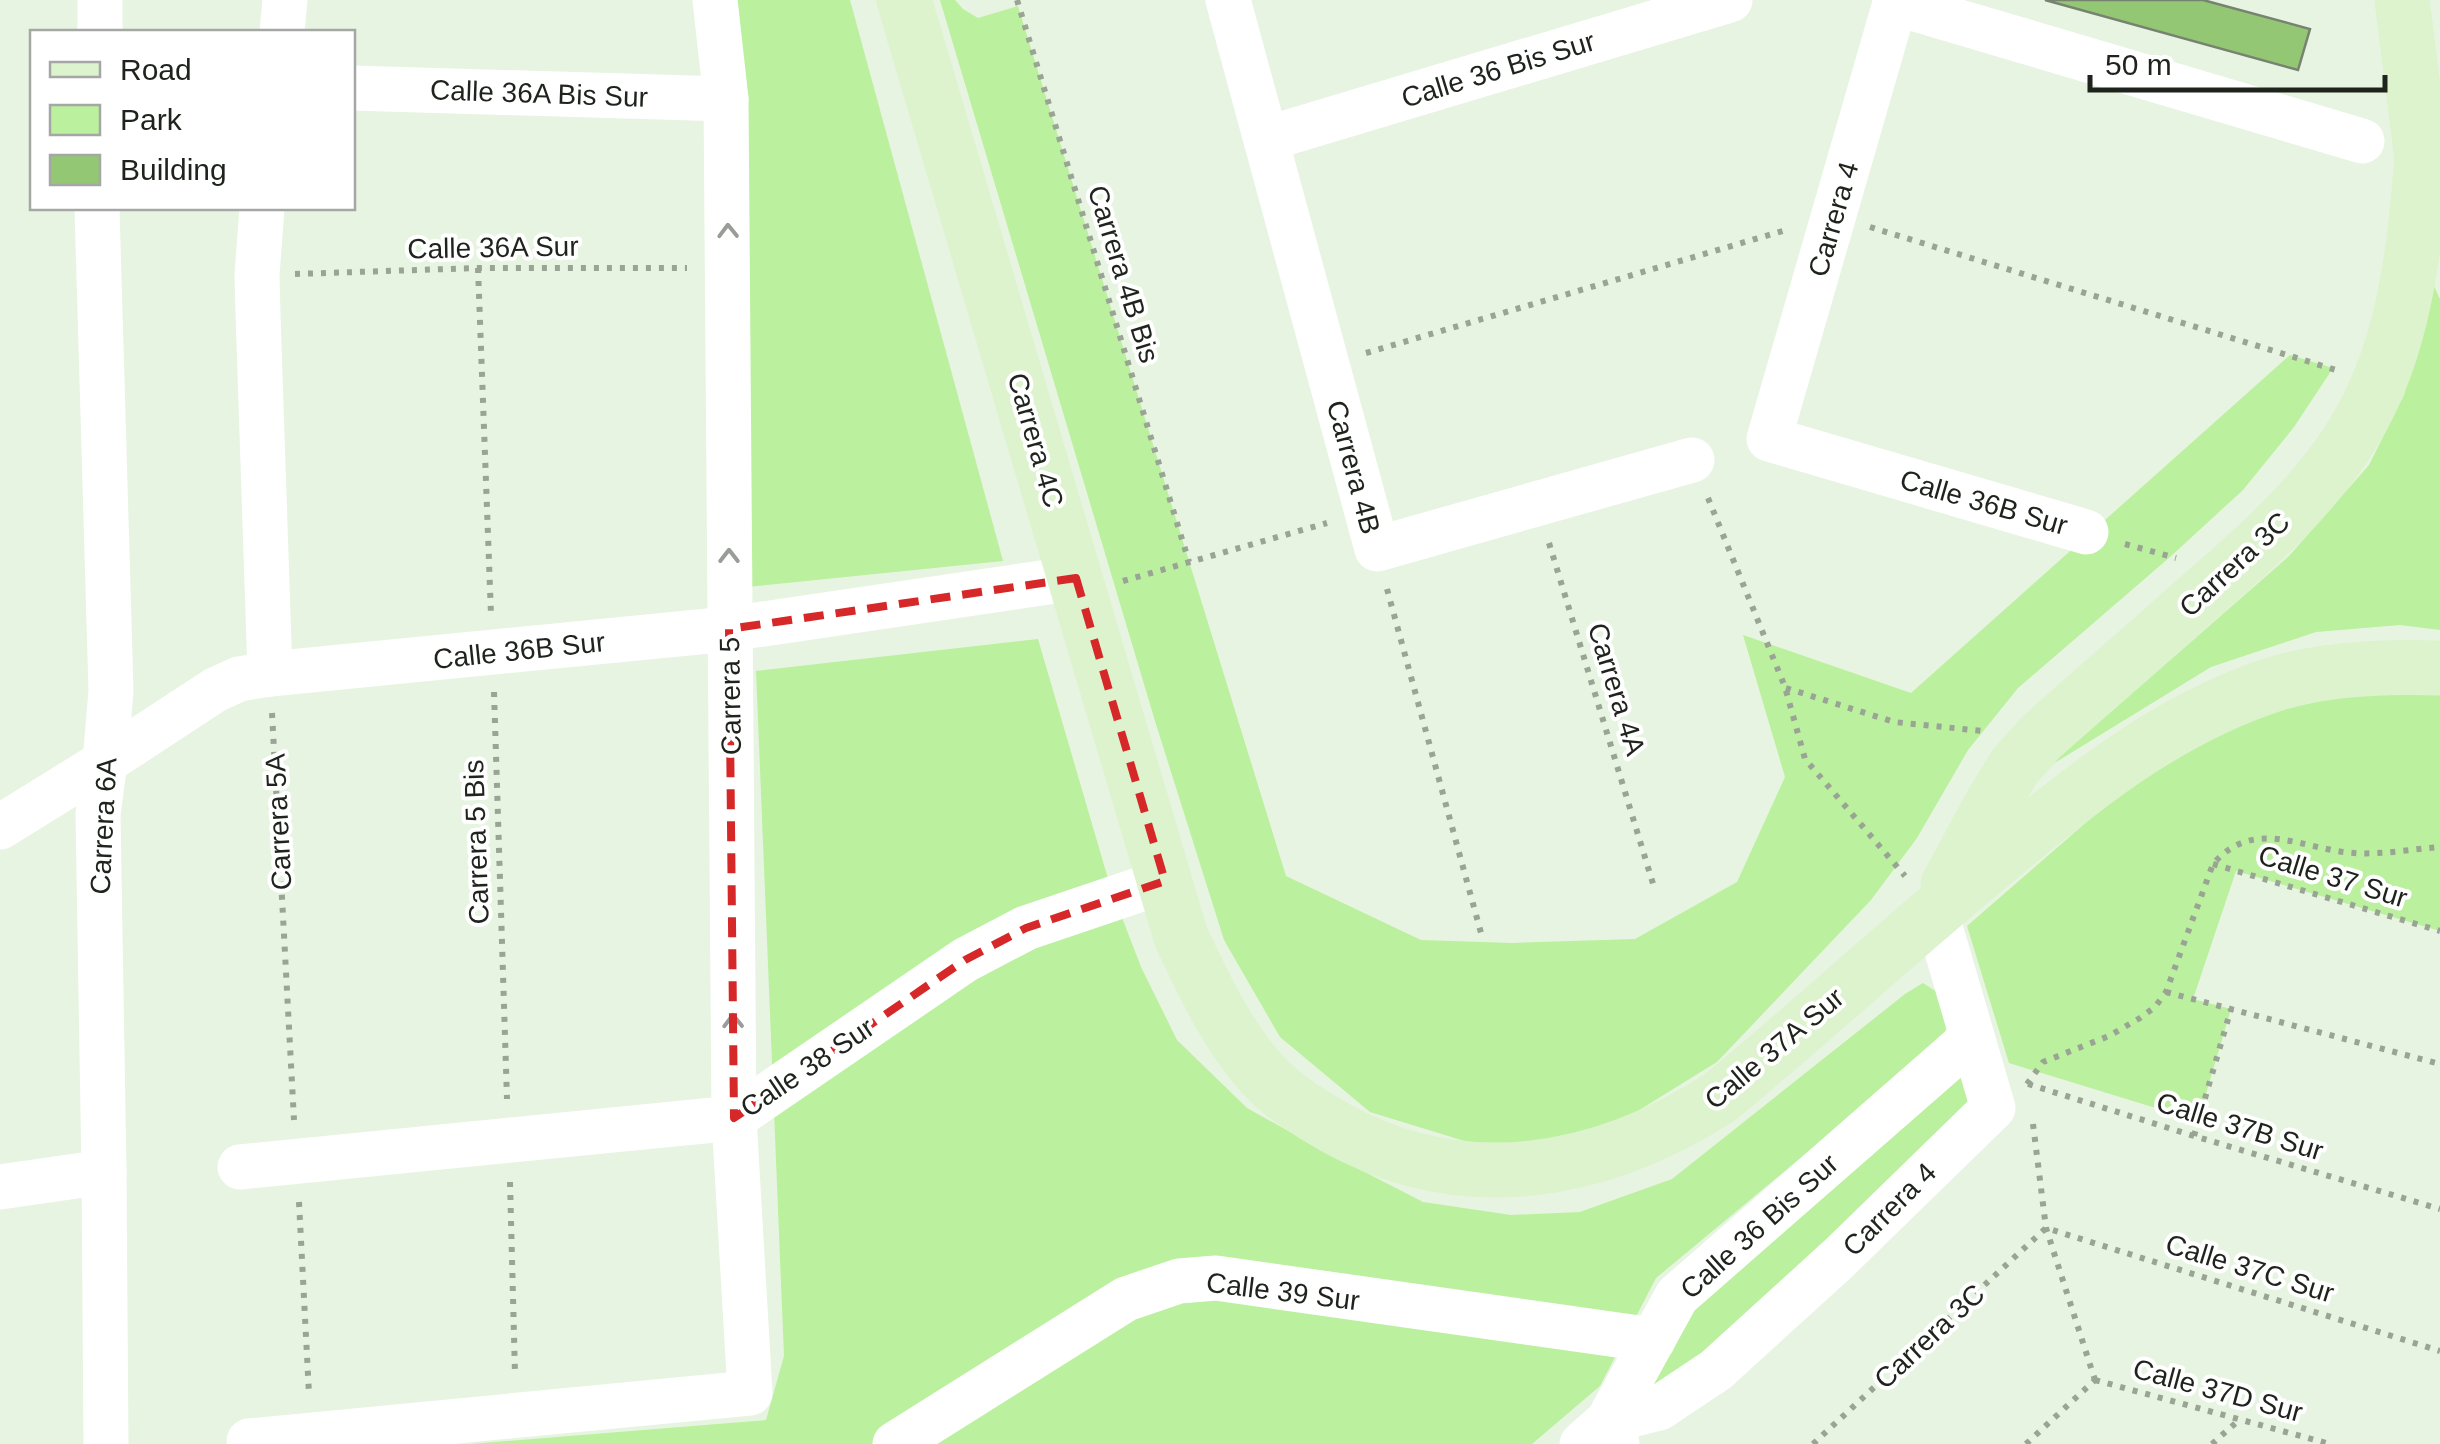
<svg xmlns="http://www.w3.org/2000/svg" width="2440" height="1444" viewBox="0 0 2440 1444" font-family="Helvetica,sans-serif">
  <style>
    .green { fill: #bbf09e }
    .building { fill: #93c774; stroke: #778371; stroke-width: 2.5 }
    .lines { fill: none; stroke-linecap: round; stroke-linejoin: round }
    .path { stroke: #9aa495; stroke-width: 6; stroke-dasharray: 5 8; stroke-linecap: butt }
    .street { stroke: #fff; stroke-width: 45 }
    .secondary { stroke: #dcf3ce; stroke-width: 55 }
    .oneway { stroke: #9a9c99 }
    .marked { fill: none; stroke: #d62828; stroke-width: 8; stroke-dasharray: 20 12; stroke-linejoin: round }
    .labels { text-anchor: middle; stroke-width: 8; stroke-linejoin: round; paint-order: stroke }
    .street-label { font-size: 28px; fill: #1e231c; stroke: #fff }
  </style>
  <rect width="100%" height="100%" fill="#e7f4e1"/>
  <!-- green -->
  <g class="green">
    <polygon points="737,0 850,0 1003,561 748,587"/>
    <polygon points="940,0 955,0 963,9 978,18 1018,6 1286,876 1421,940 1512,943 1635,939 1737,882 1785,777 1743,635 1911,693 2290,355 2333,368 2294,427 2243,490 2170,557 2018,688 1968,750 1917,838 1871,900 1717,1062 1602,1133 1497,1151 1370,1112 1280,1037 1224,940 1155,721"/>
    <polygon points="2433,284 2440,299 2440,630 2400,625 2316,632 2211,667 2048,767 2289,556 2369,465 2404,395"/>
    <polygon points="1038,639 1111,889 1141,967 1177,1040 1247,1108 1324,1151 1423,1202 1511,1215 1580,1212 1672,1179 1905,994 1923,983 1937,992 1948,1004 1945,1038 1656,1278 1600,1386 1532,1444 471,1444 766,1420 784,1356 756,671"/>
    <polygon points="2368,693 2440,694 2440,931 2236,871 2193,999 2231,1009 2198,1121 2009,1063 1967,926 2113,799 2199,739 2283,705"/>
    <polygon points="1967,1064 1970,1110 1746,1333 1644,1393 1693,1306"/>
  </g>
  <!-- building -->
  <polygon class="building" points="2045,0 2203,0 2310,29 2298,70"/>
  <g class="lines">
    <!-- path -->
    <g class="path">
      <polyline points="1017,0 1189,562"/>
      <polyline points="1870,227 2336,370"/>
      <polyline points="478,268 491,615"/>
      <polyline points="295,274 478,268 687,268"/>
      <polyline points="1366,353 1786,230"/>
      <polyline points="1708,498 1785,687 1805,759 1905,876"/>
      <polyline points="1549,543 1654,887"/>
      <polyline points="2125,544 2176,558"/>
      <polyline points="1123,581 1327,523"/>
      <polyline points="1387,589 1481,933"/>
      <polyline points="1786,688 1894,722 1983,731"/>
      <polyline points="494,692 507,1099"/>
      <polyline points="272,713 294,1120"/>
      <polyline points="2213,864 2440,931"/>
      <polyline points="2166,992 2440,1064"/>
      <path d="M2027,1084L2043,1062L2109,1036L2140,1018L2155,1007L2166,992L2213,864C2255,816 2303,850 2354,853C2382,855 2412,849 2440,847"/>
      <polyline points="2028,1084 2194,1136 2440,1209"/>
      <polyline points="2033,1124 2046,1228 2095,1380"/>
      <polyline points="2194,1136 2231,1009"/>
      <polyline points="510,1182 515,1374"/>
      <polyline points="299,1202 309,1394"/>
      <polyline points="2095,1380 2330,1444"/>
      <polyline points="1813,1444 2046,1228 2440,1351"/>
      <polyline points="2026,1444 2095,1380"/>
      <polyline points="2212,1444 2239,1420"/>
    </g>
    <!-- street -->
    <g class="street">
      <polyline points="1228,0 1377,549 1692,460"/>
      <polyline points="1896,0 1769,439 2086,532"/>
      <polyline points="1895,3 2362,141"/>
      <polyline points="100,32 100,0"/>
      <polyline points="282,32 285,0"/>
      <polyline points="352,88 726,99"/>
      <polyline points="1266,139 1730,0"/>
      <polyline points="97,208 111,691 105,762 98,814 104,1172 106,1444"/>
      <polyline points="262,208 257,275 258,314 270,674"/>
      <polyline points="0,827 105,762 215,690 239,679 270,674 729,629 1076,578"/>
      <polyline points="240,1167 734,1118 965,960 1026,928 1165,881"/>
      <polyline points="0,1187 104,1172"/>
      <polyline points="249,1441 750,1393 734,1118 726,99 715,0"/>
      <polyline points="895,1444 1126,1299 1179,1281 1216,1278 1653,1340"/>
      <polyline points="1582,1444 1608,1421 1677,1296 1972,1038"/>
      <polyline points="1617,1444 1608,1421 1659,1408 1716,1370 1839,1258 1993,1108 1935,910"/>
    </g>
    <!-- secondary -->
    <g class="secondary">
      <path d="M904,0L1181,937C1204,985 1226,1034 1262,1074C1283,1097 1310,1113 1336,1128C1464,1199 1600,1174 1719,1098C1815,1019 1905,935 2001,856C2085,786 2169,718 2275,684C2327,668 2385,666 2440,668"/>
      <polyline points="2402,0 2422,159 2433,194"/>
      <path d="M1948,885L1991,805L2015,766L2041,737C2090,693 2140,650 2189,606C2249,554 2314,499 2355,430C2405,348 2414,251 2422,159"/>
    </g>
  </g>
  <!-- one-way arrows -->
  <defs><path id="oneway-chevron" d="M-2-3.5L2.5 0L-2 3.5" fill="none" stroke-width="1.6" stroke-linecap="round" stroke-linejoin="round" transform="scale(2.5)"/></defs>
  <g class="oneway">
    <use href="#oneway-chevron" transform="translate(728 231) rotate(-91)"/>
    <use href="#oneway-chevron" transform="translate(729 556) rotate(-90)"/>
    <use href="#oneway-chevron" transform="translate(733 1021) rotate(-91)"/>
  </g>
  <!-- marked area -->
  <path class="marked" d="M1076,578L1165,881L1026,928L965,960L734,1118L729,629Z"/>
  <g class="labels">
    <!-- street labels -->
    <g class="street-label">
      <text transform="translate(1498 69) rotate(-17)" y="10">Calle 36 Bis Sur</text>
      <text transform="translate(539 93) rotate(2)" y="10">Calle 36A Bis Sur</text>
      <text transform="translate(1833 219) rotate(-74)" y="10">Carrera 4</text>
      <text transform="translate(493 247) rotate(-1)" y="10">Calle 36A Sur</text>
      <text transform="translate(1124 274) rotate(73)" y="10">Carrera 4B Bis</text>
      <text transform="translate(1036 440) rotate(74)" y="10">Carrera 4C</text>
      <text transform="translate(1354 467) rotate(75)" y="10">Carrera 4B</text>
      <text transform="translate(1984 502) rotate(16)" y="10">Calle 36B Sur</text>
      <text transform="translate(2234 564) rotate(-43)" y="10">Carrera 3C</text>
      <text transform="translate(519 650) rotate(-6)" y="10">Calle 36B Sur</text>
      <text transform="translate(1617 689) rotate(73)" y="10">Carrera 4A</text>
      <text transform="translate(730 696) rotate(-91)" y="10">Carrera 5</text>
      <text transform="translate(278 822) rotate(-93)" y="10">Carrera 5A</text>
      <text transform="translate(103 826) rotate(-87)" y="10">Carrera 6A</text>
      <text transform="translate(476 842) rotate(-92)" y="10">Carrera 5 Bis</text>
      <text transform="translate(2333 876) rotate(17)" y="10">Calle 37 Sur</text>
      <text transform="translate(1774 1048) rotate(-40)" y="10">Calle 37A Sur</text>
      <text transform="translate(807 1067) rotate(-34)" y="10">Calle 38 Sur</text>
      <text transform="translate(2240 1126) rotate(17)" y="10">Calle 37B Sur</text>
      <text transform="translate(1889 1209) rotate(-45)" y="10">Carrera 4</text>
      <text transform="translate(1759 1226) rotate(-42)" y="10">Calle 36 Bis Sur</text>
      <text transform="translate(2250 1268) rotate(17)" y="10">Calle 37C Sur</text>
      <text transform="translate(1283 1291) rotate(7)" y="10">Calle 39 Sur</text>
      <text transform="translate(1929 1336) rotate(-43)" y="10">Carrera 3C</text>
      <text transform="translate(2218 1390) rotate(15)" y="10">Calle 37D Sur</text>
    </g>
  </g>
  <!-- legend -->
  <rect x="30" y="30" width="325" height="180" fill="#ffffff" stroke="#a5a7a4" stroke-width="2.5"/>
  <rect x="50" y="62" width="50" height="15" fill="#dcf3ce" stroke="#a5a7a4" stroke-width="2.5"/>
  <text x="120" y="80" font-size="30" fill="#1e231c">Road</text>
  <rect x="50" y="105" width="50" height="30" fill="#bbf09e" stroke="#a5a7a4" stroke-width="2.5"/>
  <text x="120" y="130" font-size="30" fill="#1e231c">Park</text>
  <rect x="50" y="155" width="50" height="30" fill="#93c774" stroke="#a5a7a4" stroke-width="2.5"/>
  <text x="120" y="180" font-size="30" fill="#1e231c">Building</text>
  <!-- scale -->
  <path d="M2090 75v15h295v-15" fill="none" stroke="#1e231c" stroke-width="5"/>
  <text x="2105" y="75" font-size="30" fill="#1e231c" stroke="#ffffff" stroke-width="8" paint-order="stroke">50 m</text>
</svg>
